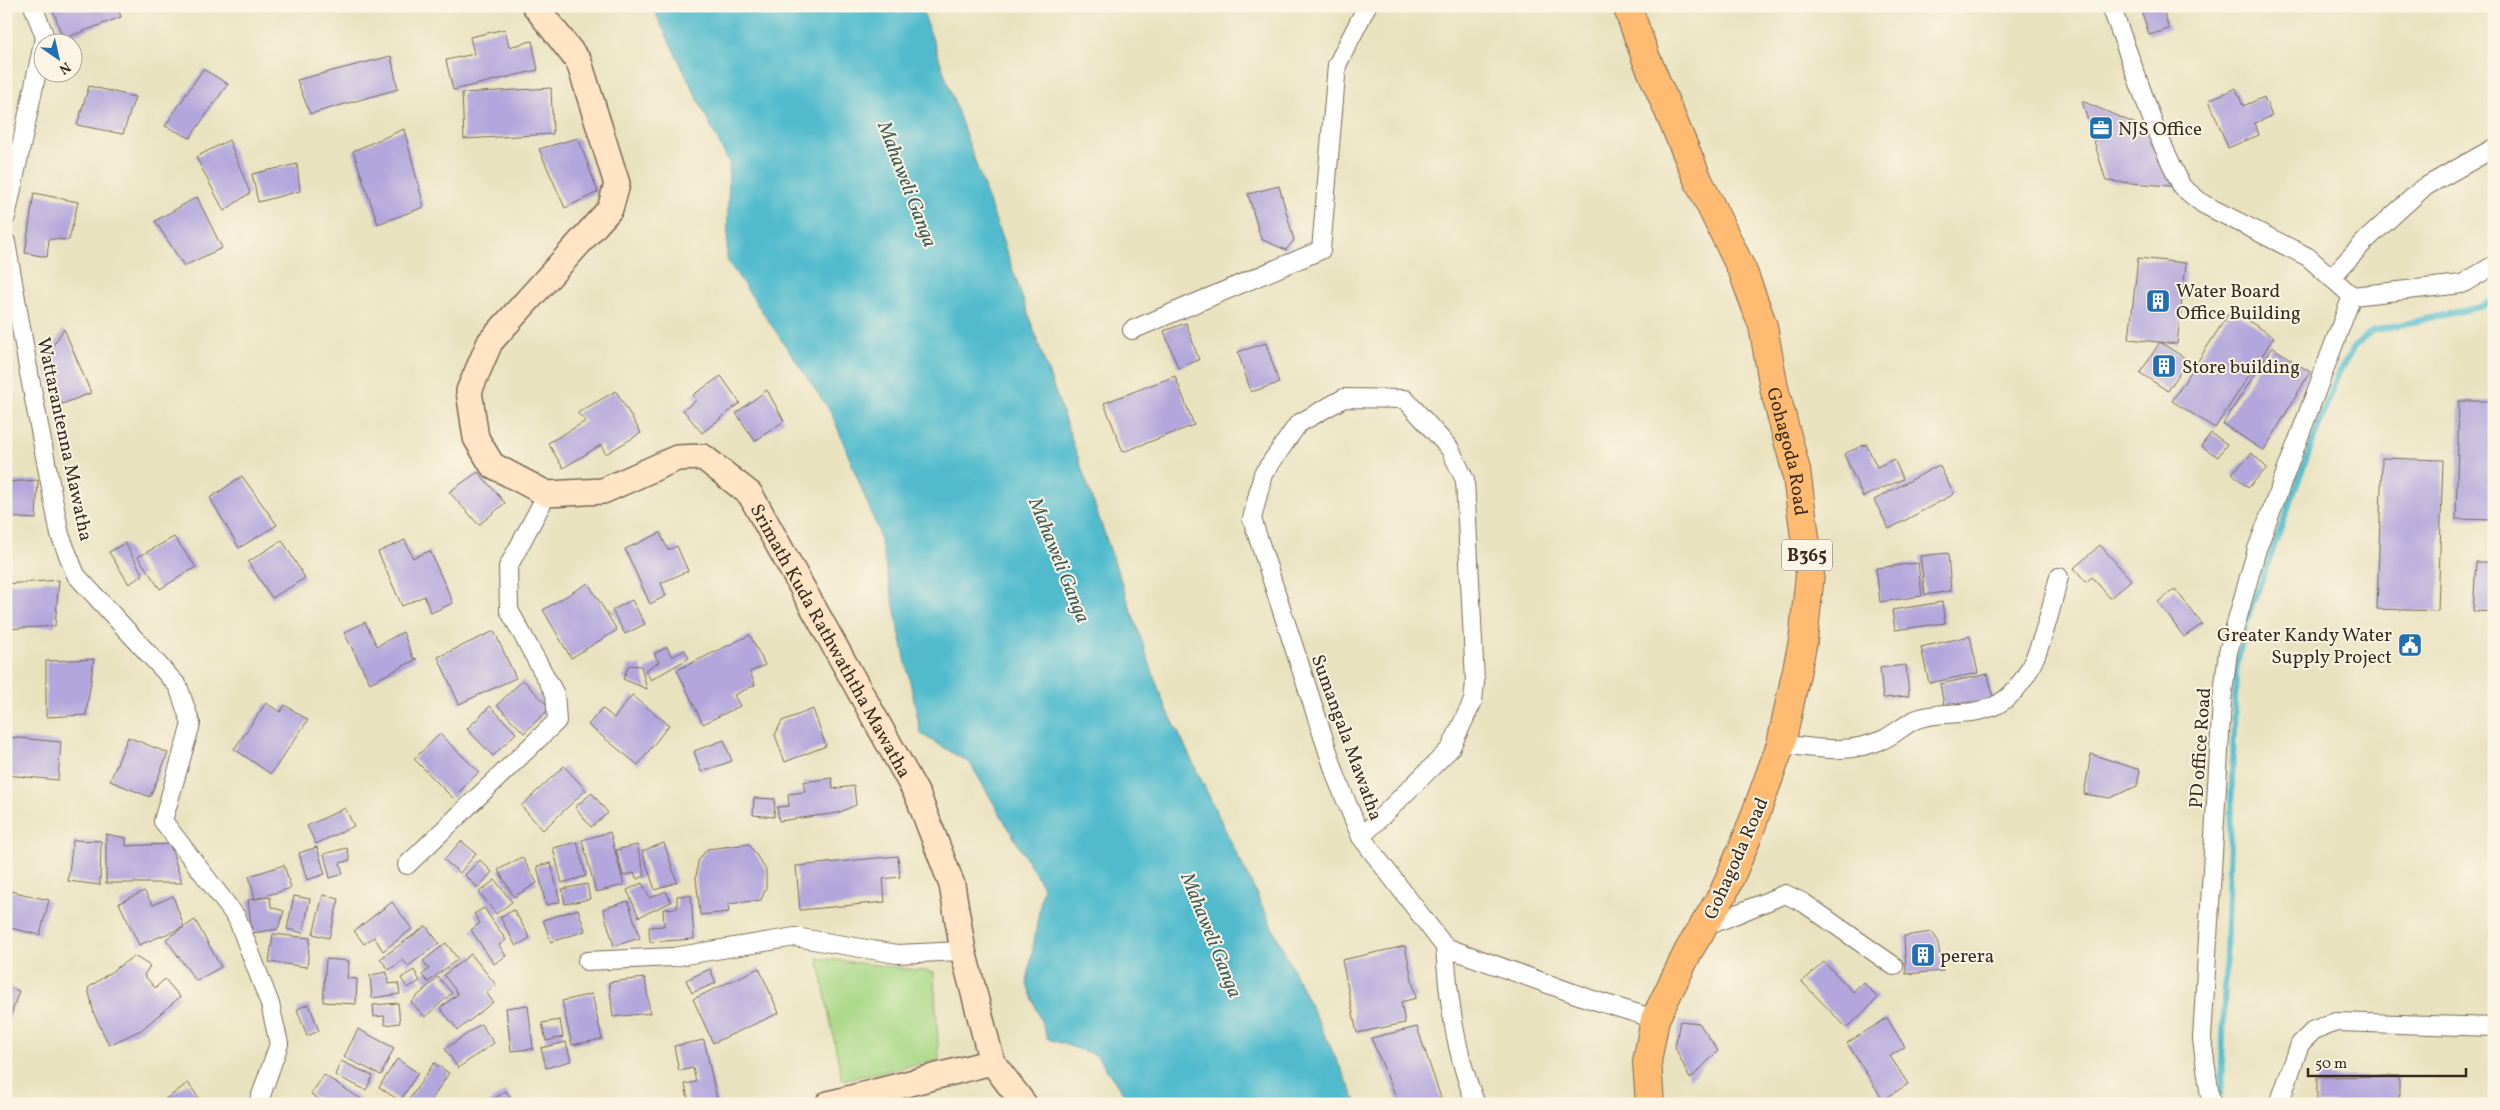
<svg xmlns="http://www.w3.org/2000/svg" width="2500" height="1110" viewBox="0 0 2500 1110" font-family="Vollkorn,serif">
  <style>
    .green { fill: #a8d886; stroke: #728152 }
    .water { fill: #51bbcd; stroke: #467276 }
    .lines { fill: none; stroke-linecap: round; stroke-linejoin: round }
    .stream { stroke: #51bbcd; stroke-width: 6 }
    .building { fill: #b2a6dc }
    .street-casing { stroke: #786a56; stroke-width: 20 }
    .secondary-casing { stroke: #786a56; stroke-width: 28 }
    .primary-casing { stroke: #786a56; stroke-width: 30 }
    .street { stroke: #fff; stroke-width: 18 }
    .secondary { stroke: #ffe4c6; stroke-width: 25 }
    .primary { stroke: #febb71; stroke-width: 28 }
    .labels { text-anchor: middle; stroke-width: 4; stroke-linejoin: round; paint-order: stroke }
    .shield { fill: #fcf5e5; stroke: #75675a; stroke-width: 1 }
    .shield-label { font-size: 18px; font-weight: bold; fill: #3b2a1e }
    .poi-label { font-size: 19px; fill: #3b2a1e; stroke: #fcf5e5; text-anchor: start }
    .street-label { font-size: 19px; fill: #3b2a1e; stroke: #fcf5e5 }
    .water-label { font-size: 20px; font-style: italic; fill: #435d5b; stroke: #fcf5e5 }
  </style>
  <rect width="100%" height="100%" fill="#fcf5e5"/>
  <filter id="ink" filterUnits="userSpaceOnUse"><feTurbulence type="fractalNoise" baseFrequency=".02" numOctaves="2"/><feDisplacementMap in="SourceGraphic" scale="10" xChannelSelector="R" yChannelSelector="G"/><feConvolveMatrix kernelMatrix="1 2 1 2 8 2 1 2 1" color-interpolation-filters="sRGB"/></filter>
  <filter id="wash" filterUnits="userSpaceOnUse"><feTurbulence type="fractalNoise" baseFrequency=".0096" numOctaves="4" result="noise"/><feDisplacementMap in="SourceGraphic" scale="20" xChannelSelector="R" yChannelSelector="G"/><feGaussianBlur stdDeviation="1.12" result="paint"/><feColorMatrix in="noise" values="0 0 0 0 0 0 0 0 0 0 0 0 0 0 0 0 0 1.4 0 .05"/><feComposite in="paint" operator="in"/></filter>
  <g filter="url(#wash)">
    <rect width="100%" height="100%" fill="#e9e2bf"/>
    <!-- green -->
    <polygon class="green" points="818,958 934,972 939,1060 842,1080"/>
    <!-- water -->
    <polygon class="water" points="652,6 921,6 1162,699 1358,1104 1131,1104 1096,1055 1048,1039 1027,984 1043,887 970,763 921,734 878,530 832,414 727,260 729,163"/>
    <g class="lines">
      <!-- stream -->
      <polyline class="stream" points="2221,1093 2236,671 2246,622 2337,376 2354,347 2372,331 2480,307 2494,300"/>
    </g>
    <g id="blocks">
      <!-- building -->
      <g class="building">
        <polygon points="117,6 121,17 63,39 52,7"/>
        <polygon points="2140,6 2162,6 2169,29 2149,35"/>
        <polygon points="505,29 509,47 532,41 538,70 453,90 446,60 474,54 470,37"/>
        <polygon points="391,56 398,89 310,114 297,80"/>
        <polygon points="203,69 228,84 190,138 165,126"/>
        <polygon points="89,86 135,97 123,134 77,125"/>
        <polygon points="551,88 553,134 464,139 462,93"/>
        <polygon points="2236,88 2243,106 2264,97 2272,116 2255,123 2259,135 2228,148 2209,100"/>
        <polygon points="2082,101 2157,133 2182,187 2106,181"/>
        <polygon points="404,129 424,207 378,224 353,151"/>
        <polygon points="578,138 598,192 565,208 539,149"/>
        <polygon points="229,140 250,193 224,211 196,157"/>
        <polygon points="297,164 300,191 258,202 252,174"/>
        <polygon points="1279,186 1294,240 1286,250 1261,239 1248,194"/>
        <polygon points="34,193 78,202 69,240 49,239 47,257 25,253"/>
        <polygon points="197,197 222,248 184,266 155,221"/>
        <polygon points="2138,258 2186,263 2177,344 2129,339"/>
        <polygon points="2231,310 2274,337 2215,428 2172,401"/>
        <polygon points="1186,323 1199,360 1178,368 1164,331"/>
        <polygon points="64,329 91,393 57,406 43,360"/>
        <polygon points="2160,342 2188,360 2168,391 2140,373"/>
        <polygon points="1266,343 1279,383 1251,392 1238,352"/>
        <polygon points="2272,347 2310,372 2264,451 2223,424"/>
        <polygon points="6,370 11,372 7,399 6,399"/>
        <polygon points="721,376 740,403 702,433 683,410 697,400 693,395"/>
        <polygon points="1175,376 1194,425 1123,452 1104,403"/>
        <polygon points="767,390 784,421 755,441 736,413"/>
        <polygon points="616,391 641,433 606,454 601,445 563,468 548,443 586,421 577,413"/>
        <polygon points="2459,401 2494,401 2494,520 2456,519"/>
        <polygon points="2211,433 2227,444 2218,457 2201,446"/>
        <polygon points="1866,444 1877,467 1894,459 1903,479 1863,497 1844,454"/>
        <polygon points="2252,453 2267,468 2248,488 2232,473"/>
        <polygon points="2382,458 2443,460 2438,611 2377,609"/>
        <polygon points="1939,465 1954,494 1889,529 1874,500"/>
        <polygon points="478,472 505,503 479,525 449,492"/>
        <polygon points="242,476 277,525 239,548 210,498"/>
        <polygon points="38,480 36,519 6,517 6,482"/>
        <polygon points="660,533 668,550 677,546 688,571 661,583 666,596 650,604 625,549"/>
        <polygon points="174,537 196,567 160,589 138,557"/>
        <polygon points="282,540 305,578 272,598 248,562"/>
        <polygon points="405,540 413,558 430,551 453,603 431,613 424,596 402,606 378,552"/>
        <polygon points="125,543 143,575 129,584 109,552"/>
        <polygon points="2100,545 2131,580 2110,598 2092,577 2086,582 2074,568"/>
        <polygon points="1948,553 1951,591 1925,595 1920,556"/>
        <polygon points="2476,562 2494,562 2494,612 2473,611"/>
        <polygon points="1918,563 1922,596 1880,602 1876,568"/>
        <polygon points="59,580 55,626 6,629 6,584"/>
        <polygon points="588,583 617,630 571,658 543,610"/>
        <polygon points="2175,589 2202,624 2184,637 2158,602"/>
        <polygon points="632,600 645,624 625,634 612,610"/>
        <polygon points="1942,602 1945,623 1895,630 1892,610"/>
        <polygon points="365,622 377,646 403,632 413,658 417,659 370,683 344,633"/>
        <polygon points="494,631 516,678 459,704 438,657"/>
        <polygon points="750,635 765,665 750,672 755,685 734,695 740,706 703,724 677,670"/>
        <polygon points="1970,636 1978,673 1929,683 1921,647"/>
        <polygon points="667,647 672,657 685,650 689,658 651,680 645,670 659,662 654,654"/>
        <polygon points="94,659 86,715 46,717 46,661"/>
        <polygon points="629,665 641,666 647,689 623,679"/>
        <polygon points="1906,665 1909,696 1883,698 1880,668"/>
        <polygon points="1988,674 1994,701 1945,711 1940,684"/>
        <polygon points="523,680 550,708 524,733 497,705"/>
        <polygon points="632,695 669,725 638,765 588,725 602,708 614,718"/>
        <polygon points="266,703 280,712 285,705 308,720 271,774 234,749"/>
        <polygon points="490,706 516,733 493,756 467,729"/>
        <polygon points="813,709 826,746 785,762 775,735 782,721"/>
        <polygon points="440,734 479,772 453,798 414,759"/>
        <polygon points="8,737 61,742 58,780 6,775"/>
        <polygon points="128,737 168,753 150,797 110,781"/>
        <polygon points="724,740 732,761 701,772 694,751"/>
        <polygon points="2091,754 2140,770 2137,786 2110,798 2084,794"/>
        <polygon points="564,766 586,790 543,830 521,806"/>
        <polygon points="832,778 833,789 854,786 856,805 838,813 779,821 777,807 789,806 788,794 805,792 803,782"/>
        <polygon points="592,793 608,813 591,827 575,807"/>
        <polygon points="754,798 775,799 774,817 753,815"/>
        <polygon points="345,808 354,826 316,844 307,826"/>
        <polygon points="610,832 624,885 596,892 582,840"/>
        <polygon points="106,834 126,838 126,846 170,844 182,883 106,883"/>
        <polygon points="73,840 101,841 100,885 68,881"/>
        <polygon points="461,841 476,853 460,873 444,860"/>
        <polygon points="577,842 586,876 562,883 553,848"/>
        <polygon points="664,843 677,882 655,890 642,851"/>
        <polygon points="749,844 766,870 766,888 761,900 728,904 729,912 700,915 696,878 698,861 707,849"/>
        <polygon points="637,845 645,876 637,879 634,873 623,876 616,850"/>
        <polygon points="317,847 325,874 307,880 299,853"/>
        <polygon points="347,848 350,860 340,863 343,874 330,878 324,854"/>
        <polygon points="898,856 900,877 883,879 885,902 800,910 796,866"/>
        <polygon points="522,857 537,883 514,897 498,870"/>
        <polygon points="480,860 492,872 478,888 465,875"/>
        <polygon points="551,863 560,902 546,905 537,866"/>
        <polygon points="284,865 291,888 255,899 249,876"/>
        <polygon points="495,880 512,902 496,914 479,892"/>
        <polygon points="642,883 650,898 666,891 671,902 639,917 627,890"/>
        <polygon points="587,884 590,899 565,904 562,889"/>
        <polygon points="6,890 49,900 40,935 6,927"/>
        <polygon points="144,891 153,905 173,896 184,927 195,920 221,967 196,981 166,939 184,927 139,945 119,903"/>
        <polygon points="323,895 339,899 329,938 313,934"/>
        <polygon points="691,895 694,939 650,942 649,927 664,926 663,909 677,908 677,896"/>
        <polygon points="294,896 310,899 303,933 287,929"/>
        <polygon points="270,897 271,907 284,911 278,929 252,933 248,900"/>
        <polygon points="628,901 640,938 614,946 603,909"/>
        <polygon points="392,902 412,929 383,951 374,937 364,944 354,931"/>
        <polygon points="484,908 506,940 499,945 506,956 494,964 471,930 480,923 474,914"/>
        <polygon points="578,909 585,931 551,942 543,920"/>
        <polygon points="514,910 530,938 516,946 500,917"/>
        <polygon points="426,926 439,943 408,966 403,960 389,970 380,959"/>
        <polygon points="2491,930 2494,930 2494,957 2492,957"/>
        <polygon points="1932,932 1937,939 1943,971 1906,974 1904,936"/>
        <polygon points="273,934 310,938 307,967 269,962"/>
        <polygon points="446,943 458,959 428,982 422,975 429,969 423,961"/>
        <polygon points="1405,946 1416,998 1401,1002 1405,1023 1357,1033 1342,960"/>
        <polygon points="471,954 496,985 486,992 493,1002 458,1030 440,1008 458,994 444,975"/>
        <polygon points="134,956 150,966 144,975 155,988 165,979 180,997 141,1030 109,1045 94,1014 88,988"/>
        <polygon points="326,959 349,961 347,978 357,979 356,1004 323,1002"/>
        <polygon points="1824,962 1853,992 1863,982 1878,998 1847,1028 1802,982"/>
        <polygon points="759,968 779,1013 713,1043 693,999"/>
        <polygon points="710,969 716,983 692,993 686,980"/>
        <polygon points="414,970 420,981 407,988 401,978"/>
        <polygon points="387,972 388,984 398,983 400,994 372,998 370,975"/>
        <polygon points="438,977 452,993 425,1017 411,1002"/>
        <polygon points="645,978 650,1013 613,1017 609,982"/>
        <polygon points="6,986 19,991 8,1023 6,1023"/>
        <polygon points="592,994 602,1039 572,1045 562,1001"/>
        <polygon points="398,1003 400,1023 385,1025 384,1016 374,1017 373,1005"/>
        <polygon points="309,1004 319,1031 307,1036 297,1009"/>
        <polygon points="528,1005 533,1049 511,1051 506,1008"/>
        <polygon points="1887,1018 1905,1047 1890,1056 1908,1084 1883,1100 1847,1043"/>
        <polygon points="560,1020 563,1037 546,1041 542,1023"/>
        <polygon points="1680,1021 1699,1023 1718,1051 1690,1079 1675,1047"/>
        <polygon points="481,1024 494,1043 458,1068 445,1049"/>
        <polygon points="1417,1027 1443,1104 1399,1104 1371,1038"/>
        <polygon points="358,1029 394,1048 381,1075 344,1057"/>
        <polygon points="704,1040 718,1104 689,1104 685,1084 696,1082 693,1068 679,1071 674,1046"/>
        <polygon points="566,1042 571,1061 546,1068 541,1048"/>
        <polygon points="397,1059 418,1073 400,1101 379,1087"/>
        <polygon points="341,1061 373,1076 366,1090 335,1075"/>
        <polygon points="434,1063 449,1073 429,1104 406,1104"/>
        <polygon points="324,1075 361,1099 359,1104 326,1104 311,1094"/>
        <polygon points="2399,1076 2399,1099 2417,1099 2417,1104 2317,1104 2317,1077"/>
        <polygon points="188,1083 203,1104 159,1104"/>
        <polygon points="506,1091 515,1104 486,1104"/>
      </g>
    </g>
  </g>
  <g filter="url(#ink)">
    <use href="#blocks" fill-opacity="0" stroke="#786a56" stroke-width="1"/>
    <g class="lines">
      <defs>
        <g id="street">
          <polyline points="33,6 45,37 44,42"/>
          <polyline points="2111,6 2157,133 2182,187 2203,204 2308,257 2352,296 2462,284 2494,265"/>
          <polyline points="6,217 42,48"/>
          <polyline points="6,242 29,373 60,535 76,575 178,686 191,724 163,821 237,918 270,1004 279,1044 258,1104"/>
          <polyline points="2331,278 2366,240 2423,188 2494,148"/>
          <polyline points="1132,330 1321,250 1337,65 1367,6"/>
          <path d="M1781,744C1819,748 1845,755 1882,740C1894,735 1905,724 1917,719C1941,710 1968,717 1992,707C2036,689 2048,617 2059,577"/>
          <polyline points="1361,837 1450,749 1473,701 1475,682 1465,480 1450,449 1405,399 1344,398 1298,424 1263,474 1252,519 1337,779 1361,837 1445,947 1587,998 1655,1019"/>
          <polyline points="407,865 557,721 555,694 509,610 508,567 547,494"/>
          <polyline points="1705,927 1785,894 1804,903 1894,966"/>
          <path d="M1445,947C1448,999 1456,1056 1476,1104"/>
          <polyline points="587,961 673,957 795,937 897,954 963,951"/>
          <polyline points="2211,1104 2202,1039 2222,701 2228,652 2257,549 2352,296"/>
          <polyline points="2279,1104 2300,1044 2314,1030 2336,1022 2494,1027"/>
        </g>
        <g id="secondary">
          <path id="s1" d="M535,6L579,62L617,184L610,209L490,342L469,391L476,438L492,465L547,494L603,491L677,458L703,457L750,494L918,796L952,885L963,951L992,1062L1024,1104"/>
          <polyline points="828,1104 992,1062"/>
        </g>
        <g id="primary">
          <path id="s2" d="M1627,6L1646,58L1699,182L1743,272L1763,326L1774,388L1796,470L1810,574L1803,641L1781,744L1747,838L1723,894L1689,950L1655,1019L1647,1062L1650,1104"/>
        </g>
      </defs>
      <!-- street casing -->
      <use href="#street" class="street-casing"/>
      <!-- secondary casing -->
      <use href="#secondary" class="secondary-casing"/>
      <!-- primary casing -->
      <use href="#primary" class="primary-casing"/>
      <!-- street -->
      <use href="#street" class="street"/>
      <!-- secondary -->
      <use href="#secondary" class="secondary"/>
      <!-- primary -->
      <use href="#primary" class="primary"/>
    </g>
  </g>
  <!-- icons -->
  <defs>
    <symbol id="office-square" viewBox="-11 -11 22 22"><rect x="-9" y="-9" width="18" height="18" rx="4" fill="#1f6fb2" stroke="#fcf5e5"/><path d="M-6-3h4V-5.5h4V-3h4V5H-6ZM-1-4.5V-3h2v-1.5ZM-6 0V1H6V0Z" fill="#fff"/></symbol>
    <symbol id="building-square" viewBox="-11 -11 22 22"><rect x="-9" y="-9" width="18" height="18" rx="4" fill="#1f6fb2" stroke="#fcf5e5"/><path d="M-4-6H4V6H1V3H-1V6H-4ZM-2.5-4.3h1.7v1.8h-1.7ZM.8-4.3h1.7v1.8H.8ZM-2.5-1h1.7V.8h-1.7ZM.8-1h1.7V.8H.8Z" fill="#fff"/></symbol>
    <symbol id="civic-square" viewBox="-11 -11 22 22"><rect x="-9" y="-9" width="18" height="18" rx="4" fill="#1f6fb2" stroke="#fcf5e5"/><path d="M-.6-6.5H3V-4.5H.6V-3L4-1V1h2V6H-6V1h2V-1L-.6-3ZM-1.2 2.5V6h2.4V2.5Z" fill="#fff"/></symbol>
  </defs>
  <g fill-rule="evenodd">
    <use href="#office-square" x="2087" y="114" width="28" height="28"/>
    <use href="#building-square" x="2144" y="287" width="28" height="28"/>
    <use href="#building-square" x="2150" y="352" width="28" height="28"/>
    <use href="#civic-square" x="2396" y="631" width="28" height="28"/>
    <use href="#building-square" x="1909" y="941" width="28" height="28"/>
  </g>
  <g class="labels">
    <!-- shield labels -->
    <rect class="shield" x="1782" y="539.5" width="50" height="31" rx="4"/>
    <g class="shield-label">
      <text x="1807" y="561">B365</text>
    </g>
    <!-- poi labels -->
    <g class="poi-label">
      <text x="2118" y="135">NJS Office</text>
      <text x="2176" y="297">Water Board<tspan x="2176" dy="22">Office Building</tspan></text>
      <text x="2182" y="373">Store building</text>
      <text x="2392" y="641" text-anchor="end">Greater Kandy Water<tspan x="2392" dy="22">Supply Project</tspan></text>
      <text x="1940" y="962">perera</text>
    </g>
    <!-- street labels -->
    <g class="street-label">
      <text transform="translate(66 439) rotate(78)" y="7">Wattarantenna Mawatha</text>
      <text dy="7" stroke="none"><textPath href="#s2" startOffset="476">Gohagoda Road</textPath></text>
      <text dy="7" stroke="none"><textPath href="#s1" startOffset="989">Srimath Kuda Rathwaththa Mawatha</textPath></text>
      <text transform="translate(1348 737) rotate(70)" y="7">Sumangala Mawatha</text>
      <text transform="translate(2199 748) rotate(-86)" y="7">PD office Road</text>
      <text transform="translate(1735 858) rotate(-66)" y="7">Gohagoda Road</text>
    </g>
    <!-- water labels -->
    <g class="water-label">
      <text transform="translate(908 184) rotate(69)" y="7">Mahaweli Ganga</text>
      <text transform="translate(1060 560) rotate(68)" y="7">Mahaweli Ganga</text>
      <text transform="translate(1212 935) rotate(68)" y="7">Mahaweli Ganga</text>
    </g>
  </g>
  <!-- margin -->
  <rect width="2500" height="1110" fill="none" stroke="#fcf5e5" stroke-width="25"/>
  <!-- north arrow -->
  <g transform="translate(58 58) rotate(146)"><circle r="24" fill="#fcf5e5" stroke="#afa495"/>
  <path d="M0-4L9 19L0 12L-9 19Z" fill="#1f6fb2"/>
  <text y="-8" font-size="14" font-weight="bold" text-anchor="middle" fill="#3b2a1e">N</text>
  </g>
  <!-- scale -->
  <path d="M2308 1068v8h158v-8" fill="none" stroke="#3b2a1e" stroke-width="2.5"/>
  <text x="2315" y="1068" font-size="15" fill="#3b2a1e" stroke="#fcf5e5" stroke-width="4" paint-order="stroke">50 m</text>
</svg>
